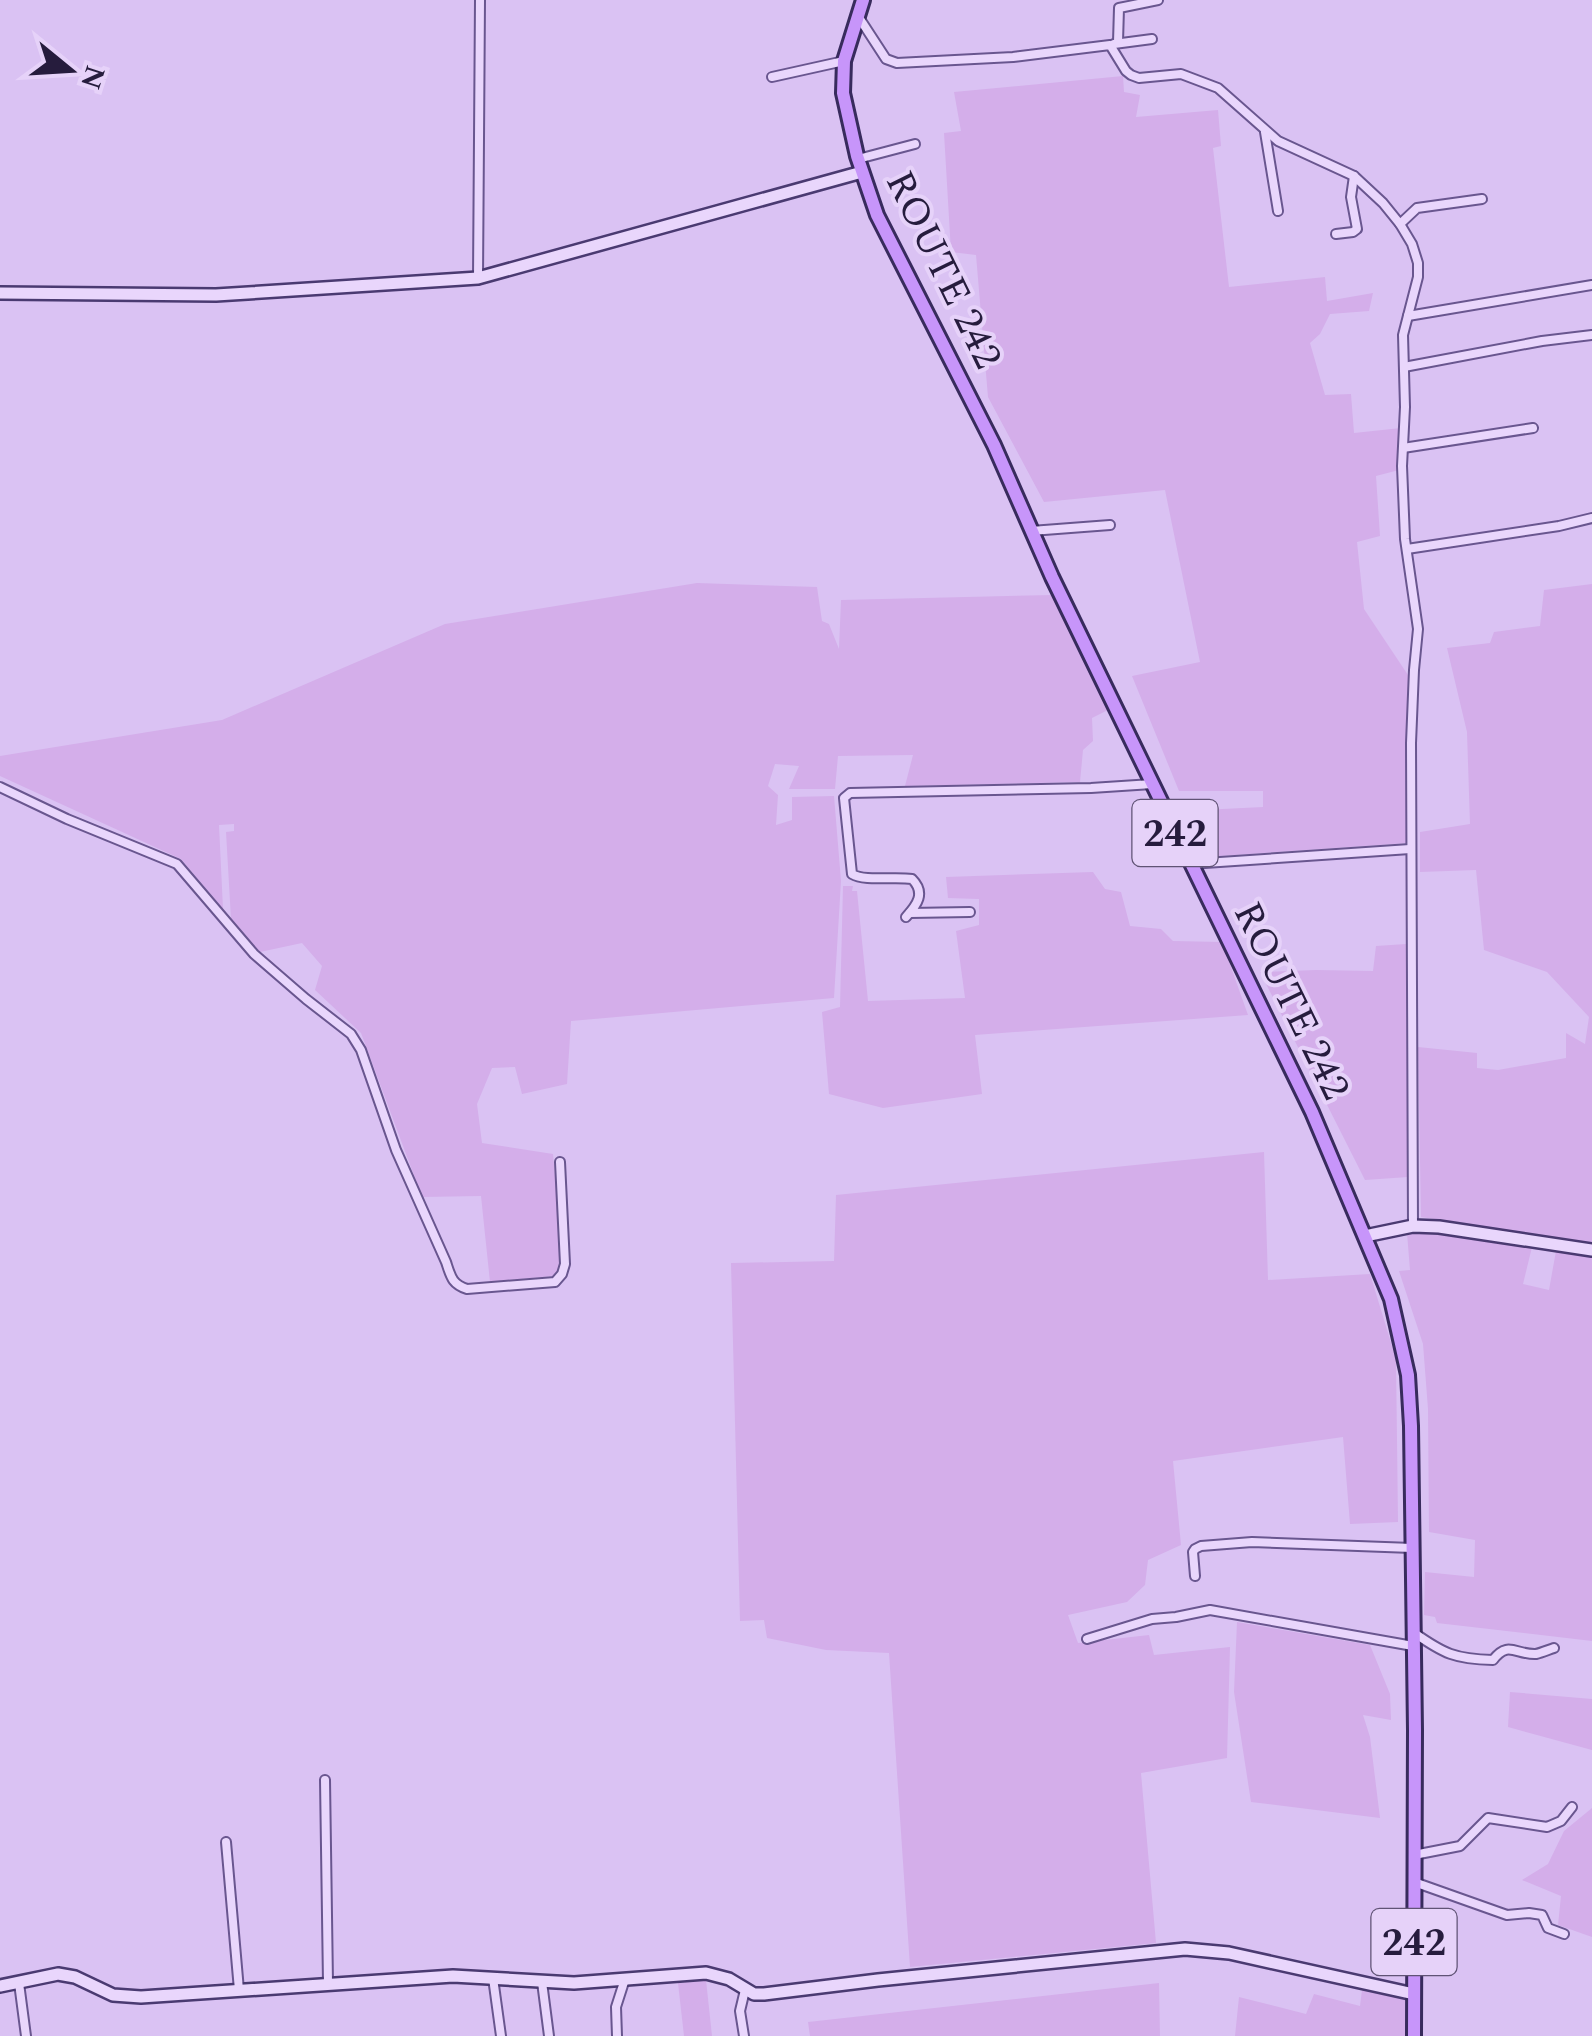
<svg xmlns="http://www.w3.org/2000/svg" width="1592" height="2036" viewBox="0 0 1592 2036" font-family="Spectral,serif">
  <style>
    .farmland { fill: #d4aeea }
    .lines { fill: none; stroke-linecap: round; stroke-linejoin: round }
    .street-casing { stroke: #69568f; stroke-width: 12 }
    .secondary-casing { stroke: #4a3a71; stroke-width: 16 }
    .primary-casing { stroke: #382b5d; stroke-width: 18 }
    .street { stroke: #e9d6fc; stroke-width: 8 }
    .secondary { stroke: #e9d6fc; stroke-width: 11 }
    .primary { stroke: #c795fa; stroke-width: 12 }
    .labels { text-anchor: middle; stroke-width: 8; stroke-linejoin: round; paint-order: stroke }
    .shield { fill: #e6d2f9; stroke: #605375; stroke-width: 2.5 }
    .shield-label { font-size: 38px; font-weight: bold; fill: #261c3d }
    .street-label { font-size: 40px; fill: #261c3d; stroke: #e6d2f9 }
  </style>
  <rect width="100%" height="100%" fill="#dac2f3"/>
  <!-- farmland -->
  <g class="farmland">
    <polygon points="1123,76 1124,92 1140,95 1136,117 1218,110 1221,146 1213,148 1229,287 1325,277 1327,301 1373,293 1369,311 1330,314 1320,334 1310,343 1325,395 1351,394 1354,433 1401,428 1399,470 1376,476 1380,536 1357,542 1364,609 1410,678 1408,843 1205,857 1182,811 1263,807 1263,791 1179,791 1132,676 1200,662 1165,490 1044,502 988,397 976,255 951,252 944,133 961,131 954,92"/>
    <polygon points="697,583 817,587 822,621 829,624 839,649 841,600 1053,595 1108,710 1092,718 1093,741 1083,750 1080,782 905,786 913,755 838,756 835,789 789,789 799,766 775,764 768,786 778,795 776,825 792,820 792,797 834,796 841,881 834,998 571,1021 567,1084 522,1094 515,1067 492,1068 477,1104 482,1143 553,1154 564,1275 490,1282 481,1196 422,1197 361,1033 315,990 322,966 302,943 260,952 231,919 226,832 234,831 234,824 219,825 223,909 181,859 0,776 0,756 222,720 445,624"/>
    <polygon points="1592,584 1592,1243 1421,1217 1418,1047 1477,1053 1477,1068 1498,1070 1566,1058 1566,1033 1585,1044 1589,1017 1547,972 1484,950 1476,870 1420,872 1420,832 1470,824 1467,732 1447,648 1490,643 1494,632 1540,626 1544,590"/>
    <polygon points="1093,872 1105,889 1121,892 1130,926 1161,929 1173,941 1222,942 1248,1015 975,1035 982,1094 883,1108 829,1094 822,1012 840,1007 843,886 853,886 852,891 857,891 868,1001 965,998 956,931 979,925 979,899 948,898 946,877"/>
    <polygon points="1406,944 1408,1177 1365,1180 1260,972 1316,970 1373,971 1376,946"/>
    <polygon points="1264,1152 1268,1280 1370,1274 1396,1359 1398,1522 1350,1524 1343,1437 1173,1461 1181,1545 1148,1560 1145,1585 1127,1602 1068,1615 1078,1643 1149,1635 1154,1655 1230,1647 1227,1758 1141,1773 1156,1943 910,1967 889,1653 826,1650 767,1638 764,1620 740,1621 731,1263 834,1261 836,1195"/>
    <polygon points="1407,1233 1469,1237 1532,1247 1523,1284 1549,1290 1556,1251 1592,1256 1592,1641 1437,1623 1435,1617 1424,1615 1425,1572 1474,1577 1475,1540 1429,1532 1428,1409 1423,1344 1399,1271 1410,1270"/>
    <polygon points="1237,1622 1370,1645 1390,1694 1391,1720 1363,1715 1370,1737 1380,1818 1251,1802 1234,1692"/>
    <polygon points="1510,1692 1592,1699 1592,1750 1508,1727"/>
    <polygon points="1592,1808 1592,1937 1558,1925 1561,1896 1522,1880 1548,1864 1564,1831"/>
    <polygon points="706,1980 712,2036 684,2036 678,1983"/>
    <polygon points="1159,1983 1160,2036 810,2036 808,2022"/>
    <polygon points="1362,1990 1405,1997 1406,2036 1235,2036 1239,1997 1306,2014 1314,1994 1360,2006"/>
  </g>
  <g class="lines">
    <defs>
      <g id="street">
        <polyline points="858,16 886,59 897,63 1013,57 1110,45 1126,71 1131,75 1139,78 1181,74 1218,88 1278,141 1354,176 1383,203 1400,224 1412,244 1418,263 1418,277 1403,335 1405,407 1402,466 1405,539 1418,629 1414,670 1411,743 1413,1226"/>
        <polyline points="1118,42 1119,8 1158,0"/>
        <polyline points="1114,44 1152,39"/>
        <polyline points="772,77 844,61"/>
        <polyline points="1265,132 1278,211"/>
        <polyline points="858,159 915,144"/>
        <polyline points="1400,224 1417,208 1482,199"/>
        <polyline points="1336,234 1353,232 1357,229 1351,197 1354,176"/>
        <polyline points="478,278 480,0"/>
        <polyline points="1408,316 1592,285"/>
        <polyline points="1404,367 1542,341 1592,335"/>
        <polyline points="1403,448 1533,428"/>
        <polyline points="1031,531 1110,525"/>
        <polyline points="1407,549 1559,526 1592,518"/>
        <path d="M0,787L67,819L177,864L254,954L306,999L351,1034L361,1050L396,1150L446,1262C451,1277 452,1284 467,1289L555,1282L562,1274L565,1264L560,1162"/>
        <polyline points="1190,864 1410,849"/>
        <polyline points="910,913 970,912"/>
        <path d="M906,917C917,905 926,893 912,879C894,876 865,882 852,874L844,798L850,793L1091,788L1152,784"/>
        <polyline points="1195,1576 1193,1552 1195,1549 1201,1546 1252,1542 1412,1548"/>
        <path d="M1413,1632C1444,1654 1455,1659 1493,1660C1508,1640 1516,1655 1536,1654C1541,1653 1548,1650 1554,1648"/>
        <polyline points="1087,1639 1152,1619 1176,1617 1210,1610 1413,1646"/>
        <polyline points="325,1780 328,1983"/>
        <polyline points="226,1842 239,1990"/>
        <polyline points="1414,1855 1460,1846 1488,1818 1547,1827 1561,1821 1572,1807"/>
        <polyline points="1414,1882 1507,1915 1529,1913 1542,1915 1548,1928 1564,1934"/>
        <polyline points="493,1978 501,2036"/>
        <polyline points="542,1982 549,2036"/>
        <polyline points="19,1983 26,2036"/>
        <polyline points="617,2036 616,2007 625,1979"/>
        <polyline points="744,2036 740,2011 745,1990"/>
      </g>
      <g id="secondary">
        <polyline points="0,293 216,295 478,278 862,172"/>
        <polyline points="1365,1236 1413,1226 1439,1227 1592,1250"/>
        <polyline points="0,1986 58,1974 75,1977 113,1995 141,1997 453,1976 574,1983 706,1973 729,1979 754,1994 764,1994 878,1980 1185,1949 1229,1953 1414,1994"/>
      </g>
      <polyline id="primary" points="863,0 844,61 843,93 857,156 877,215 994,445 1052,577 1312,1112 1391,1299 1408,1375 1411,1426 1415,1730 1414,2036"/>
    </defs>
    <!-- street casing -->
    <use href="#street" class="street-casing"/>
    <!-- secondary casing -->
    <use href="#secondary" class="secondary-casing"/>
    <!-- primary casing -->
    <use href="#primary" class="primary-casing"/>
    <!-- street -->
    <use href="#street" class="street"/>
    <!-- secondary -->
    <use href="#secondary" class="secondary"/>
    <!-- primary -->
    <use href="#primary" class="primary"/>
  </g>
  <g class="labels">
    <!-- shield labels -->
    <g class="shield">
      <rect x="1132.5" y="800" width="85" height="66" rx="8"/>
      <rect x="1371.5" y="1909" width="85" height="66" rx="8"/>
    </g>
    <g class="shield-label">
      <text x="1175" y="846">242</text>
      <text x="1414" y="1955">242</text>
    </g>
    <!-- street labels -->
    <g class="street-label">
      <text transform="translate(945 269) rotate(64)" y="14">ROUTE 242</text>
      <text transform="translate(1293 1000) rotate(64)" y="14">ROUTE 242</text>
    </g>
  </g>
  <!-- north arrow -->
  <g transform="translate(70 70) rotate(108)" stroke="#e6d2f9" stroke-width="8" paint-order="stroke">
  <path d="M0-8L18 38L0 25L-18 38Z" fill="#261c3d"/>
  <text y="-15" font-size="28" font-weight="bold" text-anchor="middle" fill="#261c3d">N</text>
  </g>
</svg>
